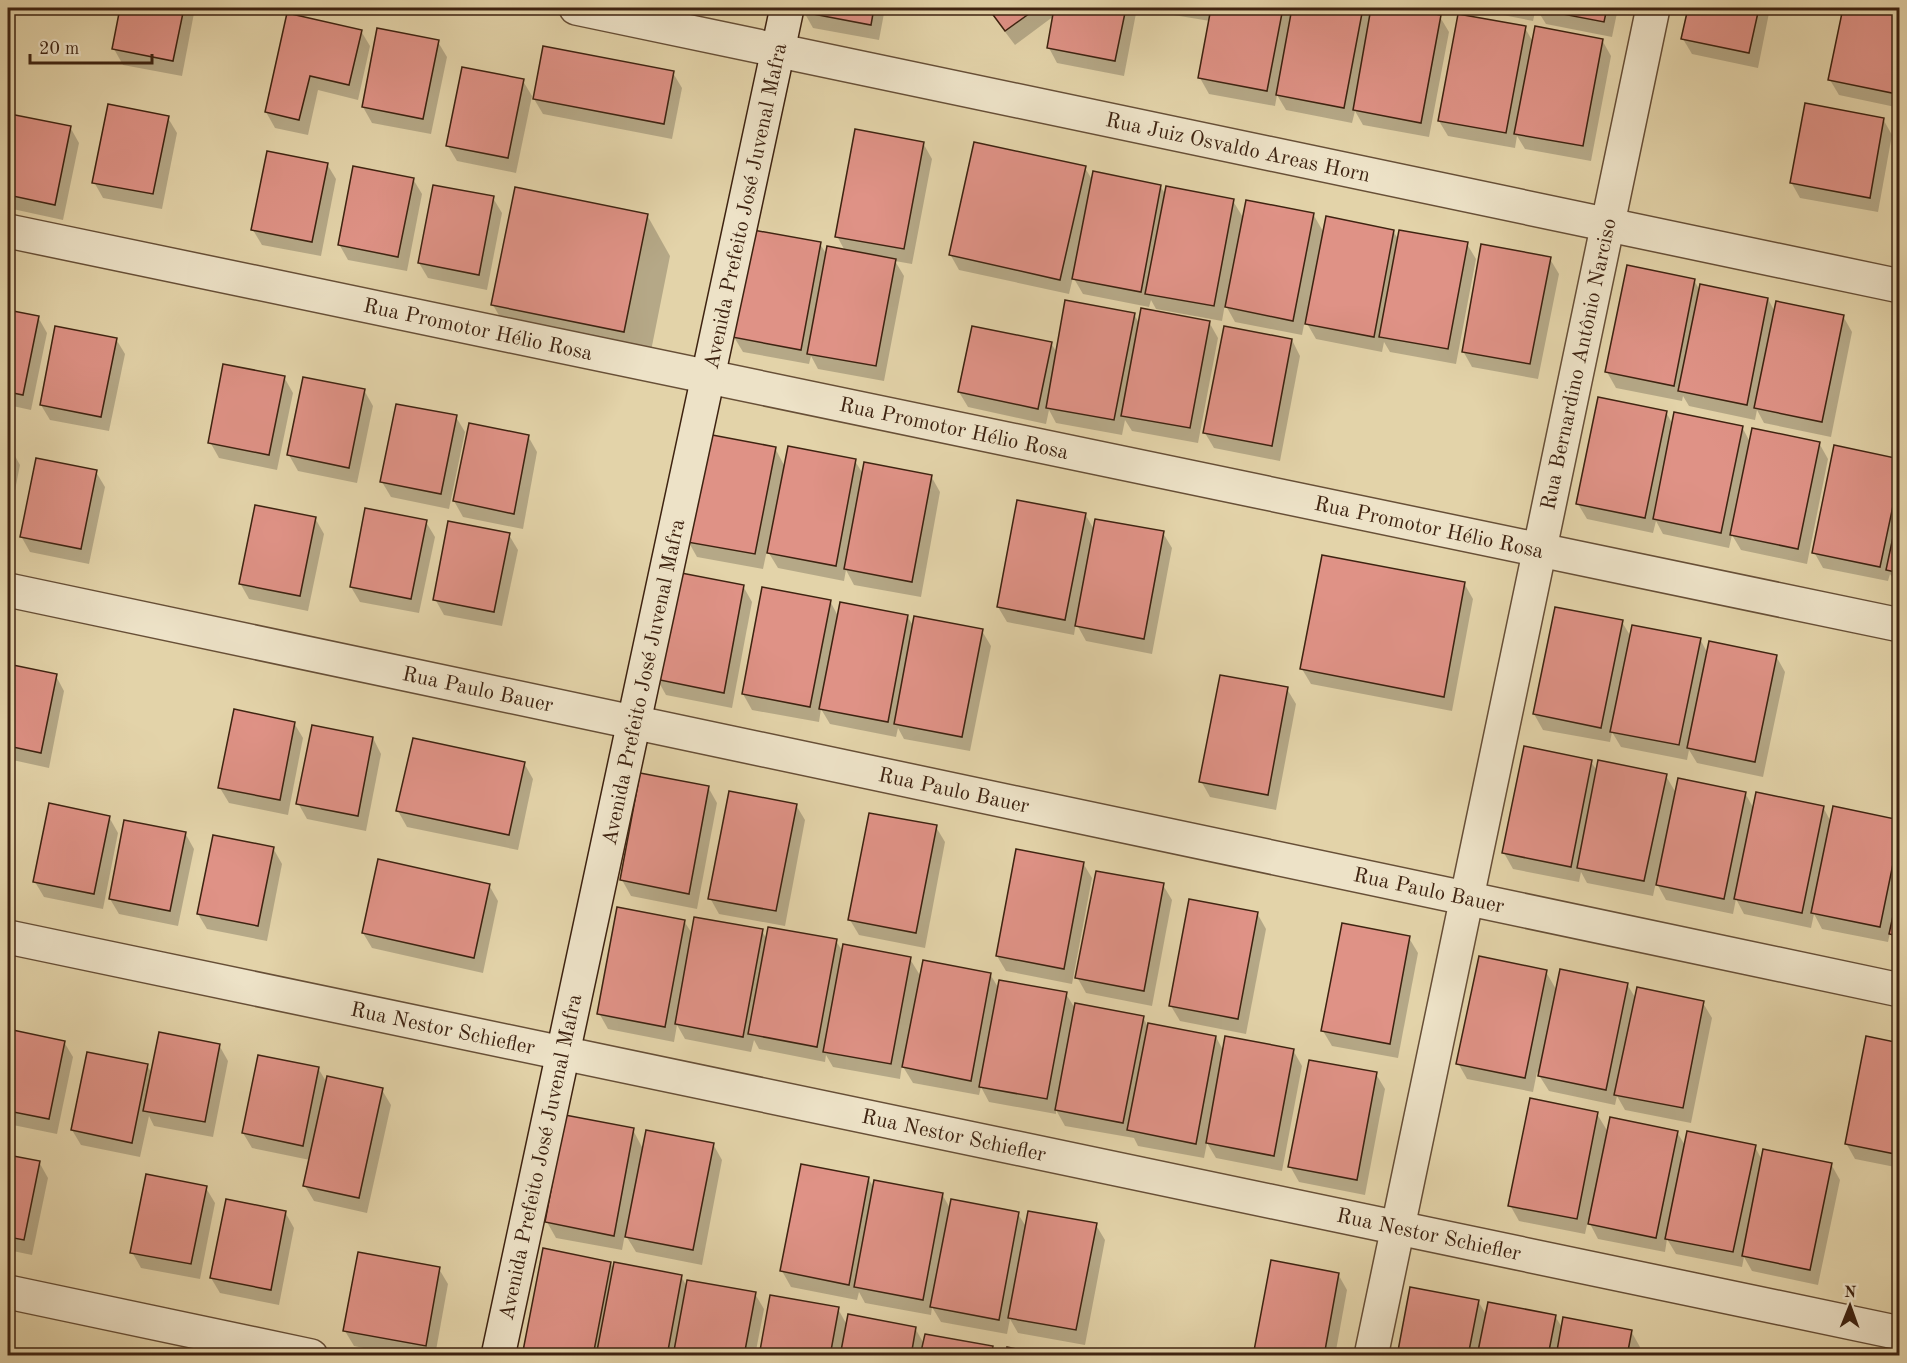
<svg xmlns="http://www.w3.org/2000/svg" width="1907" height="1363" viewBox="0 0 1907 1363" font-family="'Old Standard TT',serif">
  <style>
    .shadow { fill: #0003 }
    .building { fill: #df9286; stroke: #3e2311; stroke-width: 1.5 }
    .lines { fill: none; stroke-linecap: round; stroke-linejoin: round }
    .street-casing { stroke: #674f37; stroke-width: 36 }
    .secondary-casing { stroke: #3e2311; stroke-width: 36 }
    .street { stroke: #ede2c7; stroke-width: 33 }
    .secondary { stroke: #ede2c7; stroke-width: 33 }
    .labels { text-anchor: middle; stroke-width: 4.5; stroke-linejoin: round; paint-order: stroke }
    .street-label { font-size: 21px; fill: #3e2311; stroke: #ede2c7 }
  </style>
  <rect width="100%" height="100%" fill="#e3d3a9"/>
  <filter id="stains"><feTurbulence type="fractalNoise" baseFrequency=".00333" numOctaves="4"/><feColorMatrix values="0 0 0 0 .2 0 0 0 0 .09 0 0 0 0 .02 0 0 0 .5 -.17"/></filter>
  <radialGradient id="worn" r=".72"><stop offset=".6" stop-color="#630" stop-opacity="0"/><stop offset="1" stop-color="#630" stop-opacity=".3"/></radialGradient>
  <!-- shadow -->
  <g class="shadow">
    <polygon points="122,8 195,8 182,76 123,65 114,49"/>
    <polygon points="805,8 885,8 879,40 813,28 804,12"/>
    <polygon points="987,8 1137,8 1124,76 1057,63 1049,48 1054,16 1015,45"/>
    <polygon points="1147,8 1367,8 1372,16 1373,8 1392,8 1440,17 1449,32 1429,137 1363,125 1355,111 1352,123 1286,110 1277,95 1275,106 1209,94 1200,78 1210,21 1149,11"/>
    <polygon points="1467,8 1536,8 1533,21"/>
    <polygon points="1536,8 1618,8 1612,37 1546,24"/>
    <polygon points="1689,8 1770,8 1758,68 1692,54 1683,39"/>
    <polygon points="1845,8 1900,8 1900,108 1839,95 1830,80"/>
    <polygon points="1525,28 1533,42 1602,40 1611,56 1591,161 1525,149 1517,136 1515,148 1448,136 1439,121"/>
    <polygon points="361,31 370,46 358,100 318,90 308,135 275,128 266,112"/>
    <polygon points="438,42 447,57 431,134 372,123 363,107"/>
    <polygon points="673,73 682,88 672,139 543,114 534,99"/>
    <polygon points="523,81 532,96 516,173 457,161 448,146"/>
    <polygon points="11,116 70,127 79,143 63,220 8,208 8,133"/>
    <polygon points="168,118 177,133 162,209 103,198 94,182"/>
    <polygon points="1883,119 1892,135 1878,212 1800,198 1791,182"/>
    <polygon points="923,143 932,159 912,264 895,261 904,276 884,381 818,369 811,356 809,364 743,352 734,337 820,244 827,255 845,251 837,236"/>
    <polygon points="327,164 336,179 321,256 262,245 253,230"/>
    <polygon points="1085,168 1093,181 1160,186 1166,195 1233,201 1244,219 1313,214 1324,233 1393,231 1399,240 1467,244 1476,259 1456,364 1390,352 1384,342 1382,352 1316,339 1305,320 1302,335 1235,322 1225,304 1222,321 1156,309 1151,300 1149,307 1083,294 1073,277 1069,294 959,270 950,254"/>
    <polygon points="413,179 422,194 407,271 348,260 339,244"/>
    <polygon points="493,198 502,213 487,290 428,278 419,263"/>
    <polygon points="647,215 670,256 647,371 516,345 493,305"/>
    <polygon points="1550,259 1559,274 1538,379 1472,367 1463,351"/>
    <polygon points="1694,280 1700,291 1768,299 1775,312 1843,316 1852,332 1831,437 1764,423 1757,410 1755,420 1689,406 1683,396 1682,401 1616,388 1607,372"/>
    <polygon points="8,312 38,317 47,333 31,410 8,405"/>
    <polygon points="1134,314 1140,325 1209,322 1218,338 1198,443 1132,431 1125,420 1122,435 1056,423 1049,410 1046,424 968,407 959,392 1051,343 1057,353"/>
    <polygon points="116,339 125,354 109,431 50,420 41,405"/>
    <polygon points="1292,340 1300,356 1280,461 1214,448 1205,433"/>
    <polygon points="284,377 293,393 277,470 219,458 210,442"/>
    <polygon points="364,390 373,406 357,483 298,471 289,455"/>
    <polygon points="1666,412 1673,425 1742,427 1750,442 1819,443 1828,459 1807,564 1741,550 1732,535 1729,548 1663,534 1656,521 1653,533 1587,519 1578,504"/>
    <polygon points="456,417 465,432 449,509 391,497 382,482"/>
    <polygon points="528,436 537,452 523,529 463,517 454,501"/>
    <polygon points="775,448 785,467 855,461 863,474 931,476 940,492 921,597 854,585 846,570 844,581 778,568 767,550 763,569 697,557 688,541"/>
    <polygon points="8,449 11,449 20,465 8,525"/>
    <polygon points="1900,460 1900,586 1897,585 1890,574 1888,581 1823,568 1814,552"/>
    <polygon points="96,472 105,487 89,564 30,552 21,536"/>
    <polygon points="1085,514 1095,531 1163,533 1172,548 1152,654 1086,641 1076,623 1074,635 1007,622 998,607"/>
    <polygon points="315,518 324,534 308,611 249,599 240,583"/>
    <polygon points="426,522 435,537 419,613 360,602 351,587"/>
    <polygon points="509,535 518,550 502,626 444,615 435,599"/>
    <polygon points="1464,583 1473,599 1452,711 1311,684 1302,669"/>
    <polygon points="743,586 752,602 732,708 666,695 657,679"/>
    <polygon points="830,601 838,616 907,616 914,627 982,631 991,646 970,751 904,739 898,728 896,737 830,724 821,709 819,722 752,710 743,694"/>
    <polygon points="1622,622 1631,637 1700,639 1708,654 1776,656 1785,672 1763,777 1697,763 1689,750 1687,760 1621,747 1612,732 1610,742 1543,730 1534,714"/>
    <polygon points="8,666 56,676 64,691 49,768 8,759"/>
    <polygon points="1287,689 1296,704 1276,810 1210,797 1201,781"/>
    <polygon points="294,723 303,738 288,815 229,803 220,788"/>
    <polygon points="373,738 381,754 366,831 307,819 298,803"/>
    <polygon points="1591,762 1598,772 1666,776 1676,793 1745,793 1754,809 1823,807 1831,822 1900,821 1900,949 1890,933 1888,942 1822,929 1814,914 1811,928 1744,914 1736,899 1733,914 1666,900 1656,882 1653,896 1587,883 1581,872 1579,882 1513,869 1504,853"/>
    <polygon points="524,763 533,779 518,850 407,827 398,811"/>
    <polygon points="708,787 717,803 697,909 631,896 622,880"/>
    <polygon points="796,805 805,820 785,926 719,914 710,898"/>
    <polygon points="109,817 118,833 103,909 44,897 35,882"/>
    <polygon points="936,827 945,842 925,948 859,935 850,920"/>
    <polygon points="185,833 194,849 178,926 119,914 110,899"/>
    <polygon points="273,848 282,864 267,941 207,929 198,914"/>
    <polygon points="1083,863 1092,878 1072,984 1006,971 997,956"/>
    <polygon points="489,885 498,901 483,973 372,948 363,933"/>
    <polygon points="1163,885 1172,900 1152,1006 1086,993 1077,977"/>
    <polygon points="1257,913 1266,929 1246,1034 1180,1021 1171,1006"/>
    <polygon points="684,921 693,935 762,931 767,940 836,941 843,952 910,959 921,977 990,974 999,989 1066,994 1076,1010 1143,1017 1147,1025 1216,1037 1224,1052 1293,1050 1302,1066 1282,1171 1216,1158 1207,1143 1204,1158 1138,1146 1134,1138 1065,1126 1056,1110 1056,1114 989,1102 981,1087 979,1095 913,1083 902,1065 900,1079 833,1067 826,1055 825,1062 759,1049 754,1040 751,1052 685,1039 677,1025 674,1042 608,1029 599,1013"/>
    <polygon points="1409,938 1418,953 1398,1058 1332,1046 1323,1031"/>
    <polygon points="1546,972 1557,991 1627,984 1636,999 1703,1003 1712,1018 1691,1123 1625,1110 1617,1096 1615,1105 1549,1091 1537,1072 1533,1092 1467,1079 1458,1063"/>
    <polygon points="8,1031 64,1042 73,1057 57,1134 8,1124"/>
    <polygon points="219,1045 228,1061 213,1137 154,1126 149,1116 140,1157 81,1145 72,1130 147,1065 152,1074"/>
    <polygon points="1900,1045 1900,1168 1855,1159 1846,1143"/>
    <polygon points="318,1068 327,1083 382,1090 391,1105 367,1213 314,1201 305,1186 310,1160 252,1148 243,1133"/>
    <polygon points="1376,1074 1385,1089 1365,1195 1299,1182 1290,1166"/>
    <polygon points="1597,1114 1608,1132 1677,1132 1686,1147 1755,1147 1762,1160 1831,1164 1840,1180 1818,1285 1752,1271 1744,1257 1742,1267 1676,1254 1667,1239 1665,1252 1598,1239 1588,1220 1585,1234 1519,1221 1510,1205"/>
    <polygon points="633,1130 643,1149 713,1144 722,1160 702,1265 636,1252 625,1234 622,1250 556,1238 547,1222"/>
    <polygon points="8,1156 39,1162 48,1178 32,1255 8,1250"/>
    <polygon points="868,1178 874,1188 942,1194 951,1210 1018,1214 1027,1228 1096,1225 1105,1240 1085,1345 1018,1333 1010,1319 1007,1334 941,1322 932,1307 931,1315 865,1303 859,1292 857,1300 791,1287 782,1271"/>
    <polygon points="206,1188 215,1203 200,1279 141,1268 132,1252"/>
    <polygon points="285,1212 294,1228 279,1305 220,1293 211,1278"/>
    <polygon points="610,1263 614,1269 681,1276 687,1287 755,1294 764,1309 755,1356 524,1356"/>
    <polygon points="439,1269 448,1284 435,1356 403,1356 354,1346 345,1331"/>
    <polygon points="1338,1274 1347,1290 1335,1356 1254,1356"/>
    <polygon points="1478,1301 1487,1316 1555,1316 1563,1329 1631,1331 1640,1347 1638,1356 1399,1356"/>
    <polygon points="838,1309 847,1325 915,1328 924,1344 992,1348 997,1356 761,1356"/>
  </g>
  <!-- building -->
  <g class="building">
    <polygon points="120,8 184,8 173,61 112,49"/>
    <polygon points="803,8 874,8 871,25 802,12"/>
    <polygon points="988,8 1037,8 1005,31"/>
    <polygon points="1054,8 1126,8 1115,61 1047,48"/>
    <polygon points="1211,8 1283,8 1267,91 1198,78"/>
    <polygon points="1292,8 1363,8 1344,108 1276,95"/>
    <polygon points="1371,8 1400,8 1441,15 1421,123 1353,110"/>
    <polygon points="1536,8 1607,8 1604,22 1536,9"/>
    <polygon points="1688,8 1759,8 1749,53 1681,39"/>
    <polygon points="1843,8 1900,8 1900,80 1897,94 1828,80"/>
    <polygon points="287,13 362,30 349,85 310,76 299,120 265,112"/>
    <polygon points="1458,14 1526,26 1506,133 1438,121"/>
    <polygon points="1535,26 1603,39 1583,146 1514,134"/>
    <polygon points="377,28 439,40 423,119 362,107"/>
    <polygon points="543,46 674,71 664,124 533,99"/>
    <polygon points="462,67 524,79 508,158 446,146"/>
    <polygon points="1805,103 1884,118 1870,198 1790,183"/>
    <polygon points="108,104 169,116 153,194 92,183"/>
    <polygon points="10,114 71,126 55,205 8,195 8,125"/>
    <polygon points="855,129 924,142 904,249 835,237"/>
    <polygon points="974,142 1086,166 1060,280 949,255"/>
    <polygon points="267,151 328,163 312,242 251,230"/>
    <polygon points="353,166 414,178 398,257 338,245"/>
    <polygon points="1093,171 1161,185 1141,292 1072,279"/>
    <polygon points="433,185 494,196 479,275 418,263"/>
    <polygon points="1166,186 1234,199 1214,306 1145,294"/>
    <polygon points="515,187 648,214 624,332 491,305"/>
    <polygon points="1246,200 1314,213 1293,321 1225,307"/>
    <polygon points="1326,216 1394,230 1374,337 1305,324"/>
    <polygon points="753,230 821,242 801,350 732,337"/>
    <polygon points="1399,230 1468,242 1448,349 1379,337"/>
    <polygon points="1481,244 1551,257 1530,364 1462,352"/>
    <polygon points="827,246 896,259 876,366 807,354"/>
    <polygon points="1627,265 1695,279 1674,386 1605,372"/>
    <polygon points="1700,284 1768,298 1747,405 1678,391"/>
    <polygon points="1065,300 1135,313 1114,420 1046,408"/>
    <polygon points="1776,301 1844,315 1822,422 1754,408"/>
    <polygon points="1141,308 1210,321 1190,428 1121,416"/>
    <polygon points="8,310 39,316 23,395 8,392"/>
    <polygon points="55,326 117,338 101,417 40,405"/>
    <polygon points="972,326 1052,342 1038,409 958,392"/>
    <polygon points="1224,326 1292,339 1272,446 1203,433"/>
    <polygon points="223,364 285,376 269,455 208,443"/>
    <polygon points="303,377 365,389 349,468 287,455"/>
    <polygon points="1598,397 1667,411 1645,518 1576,504"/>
    <polygon points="396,404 457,415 441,494 380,482"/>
    <polygon points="1674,412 1743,426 1721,533 1653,519"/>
    <polygon points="469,423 529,435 514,514 453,501"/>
    <polygon points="1752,428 1820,442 1798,549 1730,535"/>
    <polygon points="707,434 776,447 755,554 687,542"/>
    <polygon points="1834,445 1900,459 1900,473 1880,567 1812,553"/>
    <polygon points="788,446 856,459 836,566 767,553"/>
    <polygon points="36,458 97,470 81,549 20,537"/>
    <polygon points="864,462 932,475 912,582 844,569"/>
    <polygon points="1017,500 1086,513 1065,620 997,607"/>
    <polygon points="1900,504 1900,573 1886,570"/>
    <polygon points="255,505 316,517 300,596 239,584"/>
    <polygon points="365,508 427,520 411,599 350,587"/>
    <polygon points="1095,519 1164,531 1144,639 1075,626"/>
    <polygon points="448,521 510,533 494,612 433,600"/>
    <polygon points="1322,555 1465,582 1444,697 1300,669"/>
    <polygon points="676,572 744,585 724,693 655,679"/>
    <polygon points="762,587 831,600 810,707 742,694"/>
    <polygon points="840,602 908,615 888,722 819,709"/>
    <polygon points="1555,607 1623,620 1601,728 1533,714"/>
    <polygon points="914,616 983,629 962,737 894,724"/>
    <polygon points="1632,625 1701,638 1679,745 1610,732"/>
    <polygon points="1709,641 1777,655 1755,762 1687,748"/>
    <polygon points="8,664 57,674 41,753 8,746"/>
    <polygon points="1220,675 1288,687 1268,795 1199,782"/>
    <polygon points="234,709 295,722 280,800 218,788"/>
    <polygon points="312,725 373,737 358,816 296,804"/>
    <polygon points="413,738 525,762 509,835 396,811"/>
    <polygon points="1524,746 1592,760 1571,867 1502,853"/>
    <polygon points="1598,760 1667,774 1644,881 1577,868"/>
    <polygon points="640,773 709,786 689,894 620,880"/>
    <polygon points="1678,778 1746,792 1724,899 1656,885"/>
    <polygon points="729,791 797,804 776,911 708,899"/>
    <polygon points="1756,792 1824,806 1802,913 1734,899"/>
    <polygon points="49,803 110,816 94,894 33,882"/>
    <polygon points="1833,806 1900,820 1900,830 1880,927 1811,913"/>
    <polygon points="869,813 937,825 916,933 848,920"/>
    <polygon points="124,820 186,832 170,911 109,899"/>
    <polygon points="213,835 274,847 258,926 197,914"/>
    <polygon points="1016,849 1084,862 1064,969 996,956"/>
    <polygon points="378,859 490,884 474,958 362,933"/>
    <polygon points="1096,871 1164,883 1144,991 1075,978"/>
    <polygon points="1900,884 1900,936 1889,934"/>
    <polygon points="1189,899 1258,912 1238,1019 1169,1006"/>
    <polygon points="617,907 685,920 665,1027 597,1014"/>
    <polygon points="694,917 763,929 743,1037 675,1024"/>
    <polygon points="1342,923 1410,936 1390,1044 1321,1031"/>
    <polygon points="768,927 837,939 817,1047 748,1034"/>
    <polygon points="843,944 911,957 891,1064 823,1052"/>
    <polygon points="1479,956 1547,970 1525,1078 1456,1064"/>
    <polygon points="923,960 991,973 971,1081 902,1067"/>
    <polygon points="1560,969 1628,983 1606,1090 1538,1076"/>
    <polygon points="999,980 1067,992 1047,1099 979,1087"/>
    <polygon points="1637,987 1704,1001 1683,1108 1614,1095"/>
    <polygon points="1075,1003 1144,1016 1123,1123 1055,1110"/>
    <polygon points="1148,1023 1216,1036 1196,1144 1127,1130"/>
    <polygon points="8,1029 65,1041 49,1119 8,1111"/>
    <polygon points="159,1032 220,1044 205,1122 143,1111"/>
    <polygon points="1225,1036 1294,1049 1274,1156 1206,1143"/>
    <polygon points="1866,1036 1900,1043 1900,1155 1845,1144"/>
    <polygon points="87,1052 148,1064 132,1143 71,1130"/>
    <polygon points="258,1055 319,1067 303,1146 242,1133"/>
    <polygon points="1309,1060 1377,1072 1357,1180 1288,1167"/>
    <polygon points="327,1076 383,1088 359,1198 303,1186"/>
    <polygon points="1530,1098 1598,1112 1577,1219 1508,1206"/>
    <polygon points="565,1115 634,1128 614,1236 545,1222"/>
    <polygon points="1610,1117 1678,1131 1656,1238 1588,1224"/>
    <polygon points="646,1130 714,1143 693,1250 625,1237"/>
    <polygon points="1687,1131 1756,1145 1733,1252 1665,1239"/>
    <polygon points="1763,1149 1832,1163 1810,1270 1742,1256"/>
    <polygon points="8,1155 40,1161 24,1240 8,1237"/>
    <polygon points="801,1164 869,1177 849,1285 780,1271"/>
    <polygon points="146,1174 207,1186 191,1264 130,1253"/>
    <polygon points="874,1180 943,1193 923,1300 854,1287"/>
    <polygon points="226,1199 286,1211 271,1290 210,1278"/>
    <polygon points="951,1199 1019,1212 999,1320 930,1307"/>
    <polygon points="1028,1211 1097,1223 1076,1330 1008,1318"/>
    <polygon points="543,1248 611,1262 593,1356 522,1356"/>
    <polygon points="358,1252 440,1267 426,1346 343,1331"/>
    <polygon points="1271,1260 1339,1273 1324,1356 1253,1356"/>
    <polygon points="614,1262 682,1275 667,1356 596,1356"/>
    <polygon points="687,1280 756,1292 744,1356 673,1356"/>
    <polygon points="1410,1287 1479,1300 1468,1356 1397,1356"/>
    <polygon points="770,1295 839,1307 830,1356 759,1356"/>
    <polygon points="1488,1302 1556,1315 1548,1356 1477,1356"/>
    <polygon points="848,1314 916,1327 911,1356 840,1356"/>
    <polygon points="1563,1317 1632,1330 1627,1356 1556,1356"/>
    <polygon points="925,1334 993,1346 991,1356 920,1356"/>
    <polygon points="1007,1347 1049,1356 1005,1356"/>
  </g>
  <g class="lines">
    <defs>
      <g id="street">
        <polyline points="576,8 1900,286"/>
        <polyline points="8,231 1900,625"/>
        <polyline points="8,590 1900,990"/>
        <polyline points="8,937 1900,1333"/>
        <polyline points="8,1292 311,1356"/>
        <polyline points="1371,1356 1653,8"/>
      </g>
      <polyline id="secondary" points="498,1356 787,8"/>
    </defs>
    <!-- street casing -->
    <use href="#street" class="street-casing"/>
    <!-- secondary casing -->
    <use href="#secondary" class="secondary-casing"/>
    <!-- street -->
    <use href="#street" class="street"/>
    <!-- secondary -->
    <use href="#secondary" class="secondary"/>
  </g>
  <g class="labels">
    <!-- street labels -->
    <g class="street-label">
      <text transform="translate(1238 147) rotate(12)" y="7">Rua Juiz Osvaldo Areas Horn</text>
      <text transform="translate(745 206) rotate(-78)" y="7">Avenida Prefeito José Juvenal Mafra</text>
      <text transform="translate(478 329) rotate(12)" y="7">Rua Promotor Hélio Rosa</text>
      <text transform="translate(1578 364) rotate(-78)" y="7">Rua Bernardino Antônio Narciso</text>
      <text transform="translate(954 428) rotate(12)" y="7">Rua Promotor Hélio Rosa</text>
      <text transform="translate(1429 527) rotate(12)" y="7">Rua Promotor Hélio Rosa</text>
      <text transform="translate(643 682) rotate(-78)" y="7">Avenida Prefeito José Juvenal Mafra</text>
      <text transform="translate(478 689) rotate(12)" y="7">Rua Paulo Bauer</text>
      <text transform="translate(954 790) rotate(12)" y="7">Rua Paulo Bauer</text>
      <text transform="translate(1429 890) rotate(12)" y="7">Rua Paulo Bauer</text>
      <text transform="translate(443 1028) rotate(12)" y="7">Rua Nestor Schiefler</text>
      <text transform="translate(954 1135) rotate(12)" y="7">Rua Nestor Schiefler</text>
      <text transform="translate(540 1157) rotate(-78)" y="7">Avenida Prefeito José Juvenal Mafra</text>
      <text transform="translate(1429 1234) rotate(12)" y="7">Rua Nestor Schiefler</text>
    </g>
  </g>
  <!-- margin -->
  <rect width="1907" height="1363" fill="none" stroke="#e3d3a9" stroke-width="30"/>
  <rect x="9" y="9" width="1889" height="1345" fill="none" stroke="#3e2311" stroke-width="3"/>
  <rect x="15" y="15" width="1877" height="1333" fill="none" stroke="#3e2311" stroke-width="1.5"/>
  <!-- north arrow -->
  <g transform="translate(1850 1306) rotate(1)" stroke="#ede2c7" stroke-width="4.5" paint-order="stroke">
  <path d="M0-4.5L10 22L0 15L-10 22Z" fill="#3e2311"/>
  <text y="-9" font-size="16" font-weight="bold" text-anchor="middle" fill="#3e2311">N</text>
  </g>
  <!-- scale -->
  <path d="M30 54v9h122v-9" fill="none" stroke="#3e2311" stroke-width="3"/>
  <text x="39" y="54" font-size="18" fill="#3e2311" stroke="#ede2c7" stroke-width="4.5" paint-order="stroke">20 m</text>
  <rect width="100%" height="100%" filter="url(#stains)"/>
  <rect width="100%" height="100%" fill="url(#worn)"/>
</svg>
